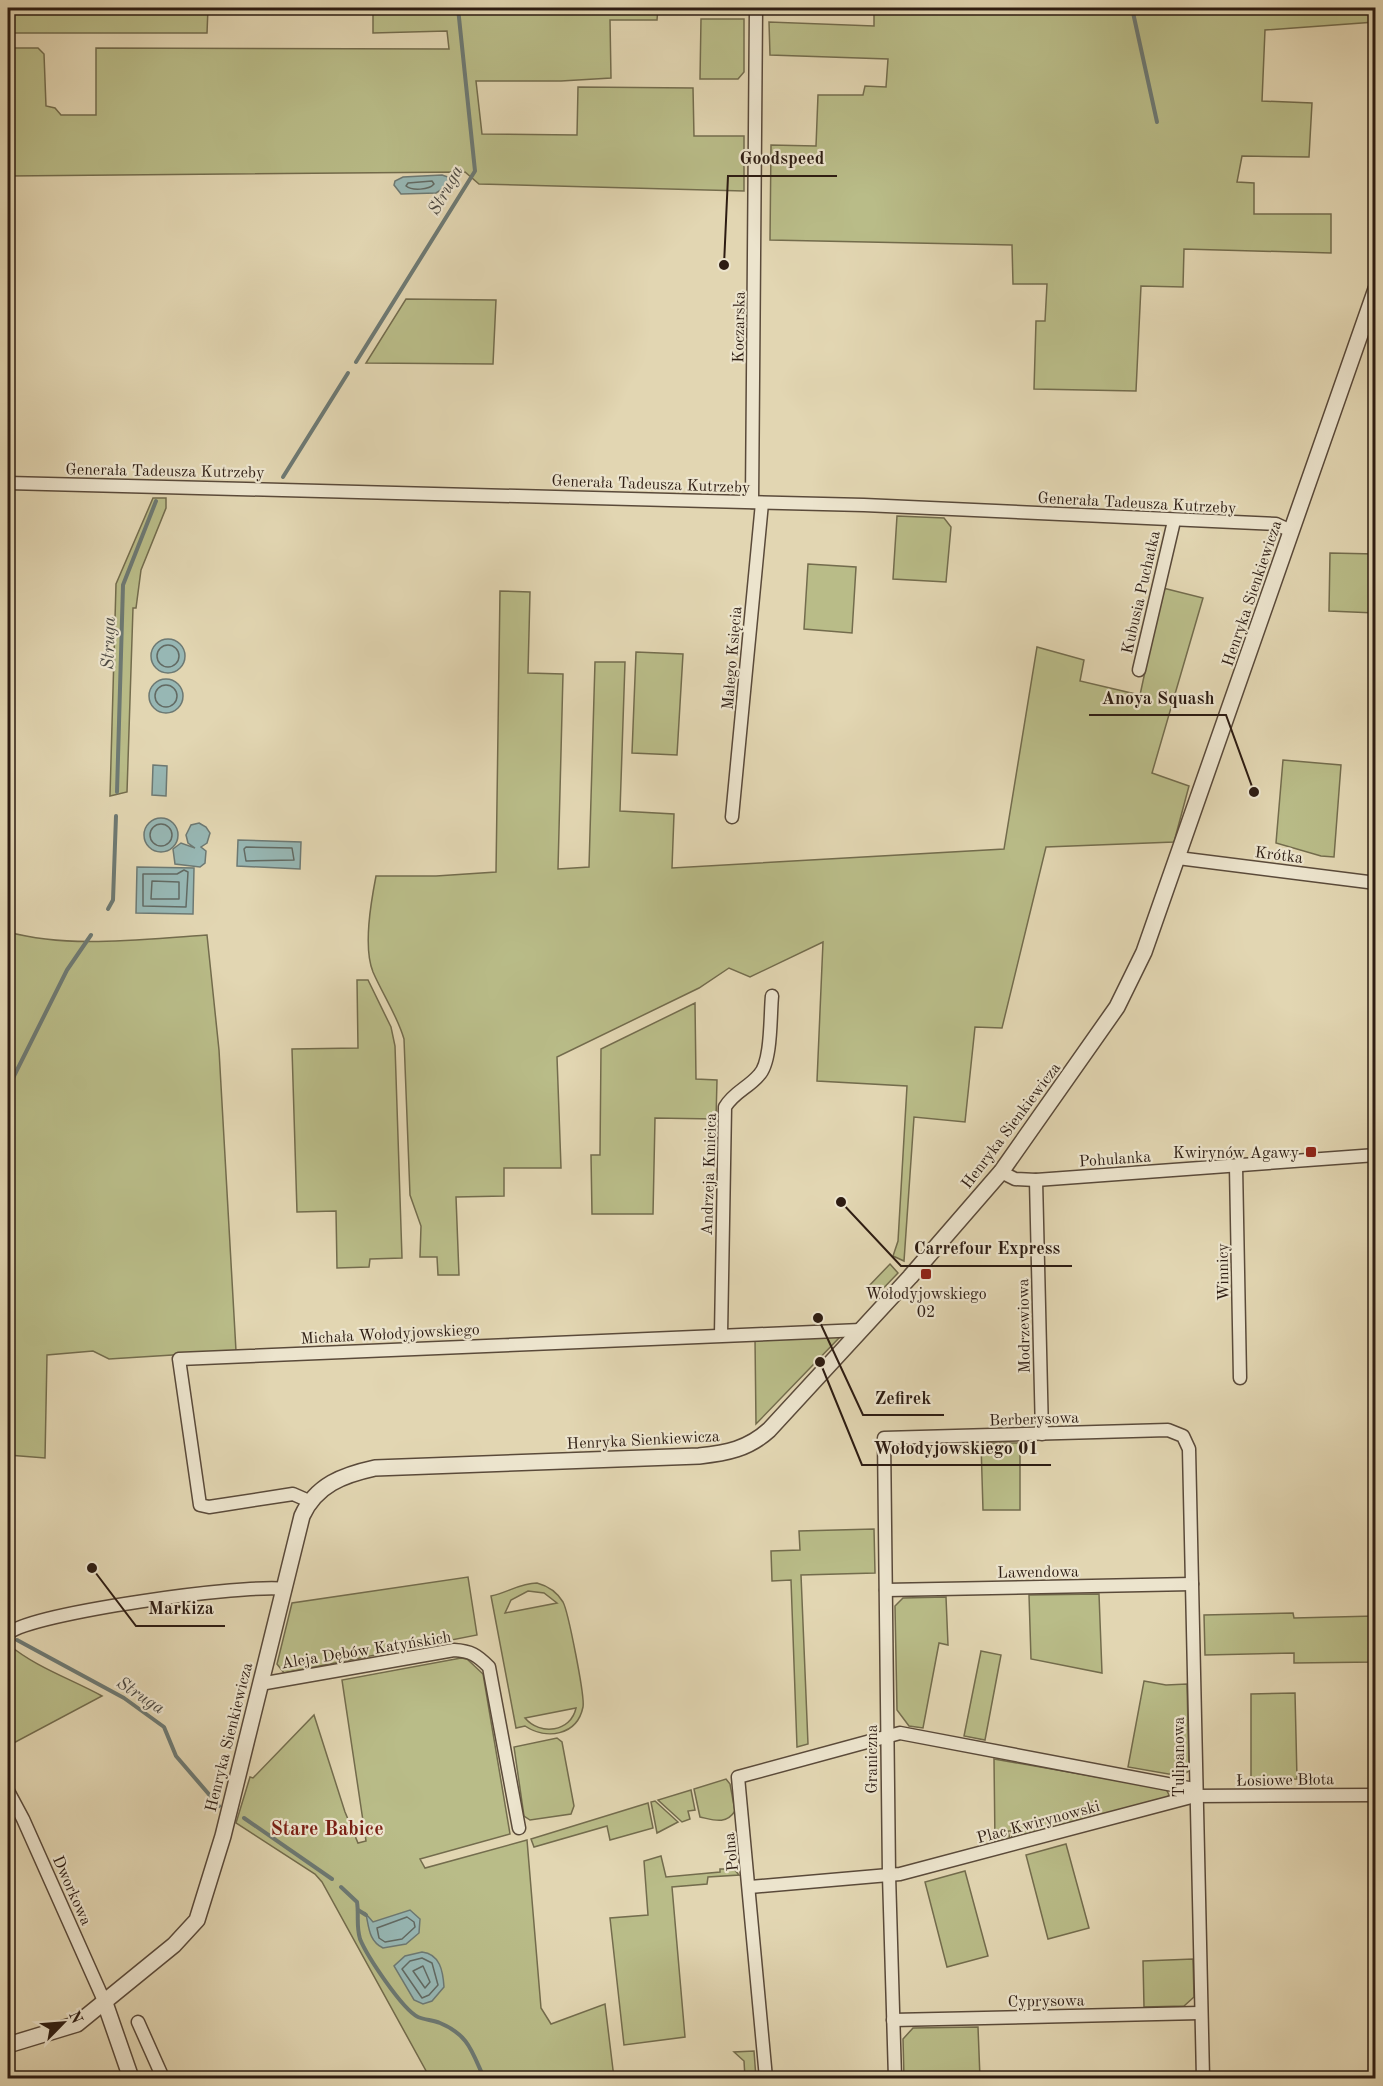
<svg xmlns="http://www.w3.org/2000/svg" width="1383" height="2086" viewBox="0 0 1383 2086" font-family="'Old Standard TT',serif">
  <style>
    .green { fill: #b9bc88; stroke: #736c4d; stroke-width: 1.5; fill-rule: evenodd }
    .water { fill: #97b7b4; stroke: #6d7973; stroke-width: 1.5 }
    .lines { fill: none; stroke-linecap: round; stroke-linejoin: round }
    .shore { stroke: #626a63; stroke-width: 1.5 }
    .stream { stroke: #6d7973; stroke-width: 4 }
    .minor-casing { stroke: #5a4a3a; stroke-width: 15 }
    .tertiary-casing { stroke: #5a4a3a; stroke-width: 18 }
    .minor { stroke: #ece4cd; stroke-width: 12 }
    .tertiary { stroke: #ece4cd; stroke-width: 15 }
    .poi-dot { fill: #8f2418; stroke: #ece4cd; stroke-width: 2 }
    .labels { text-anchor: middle; stroke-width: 4.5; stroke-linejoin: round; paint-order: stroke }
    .street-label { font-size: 16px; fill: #2d1c12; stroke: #ece4cd }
    .poi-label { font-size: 16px; fill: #2d1c12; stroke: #ece4cd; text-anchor: end }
    .water-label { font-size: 18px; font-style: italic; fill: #4d4a43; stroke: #ece4cd }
    .quarter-label { font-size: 20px; font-weight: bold; fill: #7a1f14; stroke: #ece4cd }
    .leader { fill: none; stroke: #2d1c12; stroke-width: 2 }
    .callout-dot { fill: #2d1c12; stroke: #ece4cd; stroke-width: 2 }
    .callout-label { font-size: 18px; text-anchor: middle; font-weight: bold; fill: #2d1c12; stroke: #ece4cd; stroke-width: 4.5; stroke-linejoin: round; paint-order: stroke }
  </style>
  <rect width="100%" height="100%" fill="#e2d6b2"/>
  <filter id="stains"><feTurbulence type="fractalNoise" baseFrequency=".00333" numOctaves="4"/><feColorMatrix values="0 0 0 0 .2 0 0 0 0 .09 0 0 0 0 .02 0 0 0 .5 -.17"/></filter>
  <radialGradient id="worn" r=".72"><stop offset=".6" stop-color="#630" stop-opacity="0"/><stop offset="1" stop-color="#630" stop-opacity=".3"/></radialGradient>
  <!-- green -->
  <g class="green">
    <polygon points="8,8 208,8 207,33 8,33"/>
    <polygon points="373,8 658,8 657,20 610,20 611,78 561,81 476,81 482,134 577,135 578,87 693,88 694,136 744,136 744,191 479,184 465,172 8,176 8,48 38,48 44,54 46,106 55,108 61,115 96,115 96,48 449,49 447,31 373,33"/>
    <polygon points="874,8 1375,8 1375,22 1265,30 1262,101 1312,103 1309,157 1242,156 1237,182 1254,183 1254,214 1331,214 1331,253 1184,249 1183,287 1141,286 1136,391 1034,389 1036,321 1045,321 1047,284 1013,284 1012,245 770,240 771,145 816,146 818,95 863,95 865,86 886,87 888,59 770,55 769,22 874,26"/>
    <polygon points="701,19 744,19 744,72 738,79 700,79"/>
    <polygon points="406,299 496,300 493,364 366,363"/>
    <polygon points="153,498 166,498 166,508 141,570 136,608 133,608 127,792 110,796 116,584"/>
    <polygon points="897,516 944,518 951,527 946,582 893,579"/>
    <polygon points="1330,553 1375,554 1375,613 1329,611"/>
    <polygon points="808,564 856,567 852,633 804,629"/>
    <path d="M1163,588L1203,598L1152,773L1189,786L1174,842L1046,847L1002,1028L975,1027L965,1122L914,1117L904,1261L893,1256L898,1241L907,1086L817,1081L823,942L750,977L729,968L699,988L557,1057L561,1168H504V1196L456,1197L459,1275H438L437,1257H420L421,1226L410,1195L404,1039C397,1015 383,995 373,972C363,947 371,902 376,876H436L496,872L500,591L530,592L528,673L563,674L558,869L589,867L595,662H625L620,811L674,814L672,868L1004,849L1037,647L1084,660L1080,681L1140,695Z"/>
    <polygon points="636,652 683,654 677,755 632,753"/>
    <polygon points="1283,760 1341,765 1334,857 1321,856 1276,843"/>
    <path d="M8,932C71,949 142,939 207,935L219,1050L236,1351L109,1359L93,1351L47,1355L45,1458L8,1455Z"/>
    <polygon points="357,980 368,980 391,1027 395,1046 402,1258 370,1259 369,1267 337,1268 336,1211 297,1212 292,1049 358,1048"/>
    <polygon points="695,1003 696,1079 717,1080 716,1119 655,1118 653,1214 592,1214 591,1155 600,1155 601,1049"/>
    <polygon points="890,1264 898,1273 875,1297 867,1288"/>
    <polygon points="836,1335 839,1338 756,1424 755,1339"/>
    <polygon points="1020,1443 1020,1510 983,1510 981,1443"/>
    <polygon points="874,1529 875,1573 801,1575 808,1744 797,1747 791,1580 772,1581 771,1551 800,1550 799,1531"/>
    <polygon points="468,1577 477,1635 284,1673 277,1664 292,1603"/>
    <path d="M537,1583C548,1586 557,1592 563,1602C568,1611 585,1696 583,1707C577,1736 546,1740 525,1726L516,1728L491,1596C507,1593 520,1583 537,1583ZM528,1591L544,1593L557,1603L505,1613L511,1600ZM576,1708C571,1732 540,1736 525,1718Z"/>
    <polygon points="1099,1594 1102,1673 1031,1659 1029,1595"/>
    <polygon points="946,1597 948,1645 939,1643 923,1728 909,1726 897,1710 895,1606 903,1598"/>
    <polygon points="1293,1613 1294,1618 1375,1616 1375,1662 1294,1663 1294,1653 1205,1655 1204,1615"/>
    <path d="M8,1644C35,1667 71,1679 102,1696L8,1746Z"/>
    <polygon points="981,1651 1001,1655 985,1740 964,1736"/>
    <polygon points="461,1658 467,1659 483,1674 510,1834 420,1859 425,1868 527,1840 541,2008 551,2024 605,2004 614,2078 430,2078 322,1882 315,1874 236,1823 250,1777 253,1778 314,1715 345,1812 358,1843 366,1841 342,1680"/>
    <polygon points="1144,1681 1166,1685 1187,1684 1189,1771 1180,1776 1128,1767"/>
    <polygon points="1295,1693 1297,1779 1251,1780 1251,1694"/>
    <polygon points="557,1738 562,1742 574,1806 571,1814 530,1820 524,1816 514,1747"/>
    <polygon points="994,1759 1166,1789 1169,1795 1167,1798 1095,1817 1092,1809 1089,1809 1091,1818 1012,1838 1011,1831 1008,1831 1010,1839 995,1843"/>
    <path d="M726,1779L730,1784L735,1811C726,1825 714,1820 700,1817L694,1789Z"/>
    <polygon points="691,1790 695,1810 688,1811 690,1819 682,1822 658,1800"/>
    <polygon points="655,1801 678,1822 657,1833 651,1802"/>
    <polygon points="648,1803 653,1828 610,1840 607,1826 534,1847 531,1839"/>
    <polygon points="1066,1844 1089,1928 1048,1939 1026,1855"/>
    <polygon points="661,1856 666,1877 720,1872 720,1869 734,1869 739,1875 708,1877 707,1884 672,1887 685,2037 624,2045 610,1918 648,1915 644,1861"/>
    <polygon points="965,1871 988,1956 947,1967 925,1882"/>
    <polygon points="1193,1959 1194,1997 1184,2006 1144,2007 1143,1961"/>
    <polygon points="978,2027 980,2078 904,2078 903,2039 913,2028"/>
    <polygon points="754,2051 756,2078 745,2078 744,2061 734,2052"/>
  </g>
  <!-- water -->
  <g class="water">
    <polygon points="442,175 448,177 449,185 436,193 401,194 394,185 395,181 403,177"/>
    <circle cx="168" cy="656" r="17"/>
    <circle cx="166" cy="696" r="17"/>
    <polygon points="153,765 167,766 166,796 152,795"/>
    <circle cx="161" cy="835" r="17"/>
    <polygon points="199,823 206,827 210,833 207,843 201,847 206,851 205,863 200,867 175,864 173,849 181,843 195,848 188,843 186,835 191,825"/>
    <polygon points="238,840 301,842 300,869 237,866"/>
    <polygon points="137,867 194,868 193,914 136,913"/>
    <path d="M410,1910L420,1919L419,1933L406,1944L383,1948C369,1941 369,1928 366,1914L373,1922Z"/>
    <path d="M422,1952C440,1954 443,1971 444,1987L432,2001L423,2004L414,2000L394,1966L405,1956Z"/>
  </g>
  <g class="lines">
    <!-- shore -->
    <g class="shore">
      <path d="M432,181L434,184C429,190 412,191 406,186L408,183Z"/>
      <circle cx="168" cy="656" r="11"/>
      <circle cx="166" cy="696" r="11"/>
      <circle cx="161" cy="835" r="11"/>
      <polygon points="246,847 292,848 294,860 246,861 244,849"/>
      <polygon points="184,870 188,872 186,907 143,906 143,874 177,874"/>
      <polygon points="152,881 179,882 179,899 151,899"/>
      <polygon points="407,1917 414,1922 415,1927 402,1939 385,1942 379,1938 377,1928"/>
      <polygon points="422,1958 432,1963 438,1985 429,1995 422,1998 402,1969 410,1961"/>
      <polygon points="423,1966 430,1982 425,1988 413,1971"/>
    </g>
    <!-- stream -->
    <g class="stream">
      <polyline points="1132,8 1157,122"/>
      <polyline points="356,362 475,171 458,8"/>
      <polyline points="283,477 348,373"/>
      <polyline points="117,792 123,585 156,501"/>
      <polyline points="108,909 113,900 116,816"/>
      <polyline points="8,1088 67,970 91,935"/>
      <polyline points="17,1640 124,1698 164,1727 176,1756 219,1806"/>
      <polyline points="244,1818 332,1879"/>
      <path d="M341,1887L357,1902C359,1915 356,1926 360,1939C367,1956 402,2009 418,2017C425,2020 433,2020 440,2023C469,2035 472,2052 484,2078"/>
      <polyline points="358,1910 366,1915"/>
    </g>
    <defs>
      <g id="minor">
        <polyline points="8,483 864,505 1276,524 1291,531"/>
        <polyline points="752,502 756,8"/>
        <polyline points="1139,670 1174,521"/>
        <polyline points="732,817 762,503"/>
        <polyline points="1178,858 1376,883"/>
        <polyline points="1376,1161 1376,1193"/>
        <polyline points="1236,1166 1240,1378"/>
        <polyline points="1001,1172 1015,1179 1036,1180 1376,1155"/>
        <polyline points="1036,1180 1042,1434"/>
        <path d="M721,1335L725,1107C734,1092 748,1088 759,1075C772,1062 770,1015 772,996"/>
        <polyline points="309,1501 293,1494 209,1507 200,1505 179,1359 861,1330"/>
        <polyline points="886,1590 1192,1584"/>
        <path d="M8,1634C28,1613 251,1583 285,1589"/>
        <path d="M260,1684L454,1650C471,1651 477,1655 489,1667L519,1828"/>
        <polyline points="8,1791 23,1819 105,2003"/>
        <polyline points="750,1887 900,1874 1195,1796 1376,1795"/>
        <polyline points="893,2020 1200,2013"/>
        <polyline points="138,2022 163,2078"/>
        <polyline points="766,2078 738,1777 900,1733 1194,1789"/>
        <polyline points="895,2078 889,1875 884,1438 1168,1430 1183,1436 1189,1449 1203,2078"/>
      </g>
      <g id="tertiary">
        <polyline points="105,2003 131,2078"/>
        <path d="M8,2045L77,2024L174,1945L197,1920L223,1836L302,1516C316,1485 343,1475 375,1468L699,1456C727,1453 748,1449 769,1430L910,1277L1001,1172L1117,1007L1144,952L1376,289"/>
      </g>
    </defs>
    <!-- minor casing -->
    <use href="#minor" class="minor-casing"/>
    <!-- tertiary casing -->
    <use href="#tertiary" class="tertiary-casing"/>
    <!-- minor -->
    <use href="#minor" class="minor"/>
    <!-- tertiary -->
    <use href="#tertiary" class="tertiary"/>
  </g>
  <!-- markers -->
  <g class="poi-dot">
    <rect x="1305" y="1146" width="12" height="12" rx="3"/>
    <rect x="920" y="1268" width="12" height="12" rx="3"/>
  </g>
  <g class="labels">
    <!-- street labels -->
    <g class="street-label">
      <text transform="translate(738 327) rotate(-89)" y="6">Koczarska</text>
      <text transform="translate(165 470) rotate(1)" y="6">Generała Tadeusza Kutrzeby</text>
      <text transform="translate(651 483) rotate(2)" y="6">Generała Tadeusza Kutrzeby</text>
      <text transform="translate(1137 502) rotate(3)" y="6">Generała Tadeusza Kutrzeby</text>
      <text transform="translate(1140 592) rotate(-77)" y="6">Kubusia Puchatka</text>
      <text transform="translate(1251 593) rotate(-71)" y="6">Henryka Sienkiewicza</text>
      <text transform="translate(731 658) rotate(-85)" y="6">Małego Księcia</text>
      <text transform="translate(1279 854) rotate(7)" y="6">Krótka</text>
      <text transform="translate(1010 1125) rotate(-53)" y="6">Henryka Sienkiewicza</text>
      <text transform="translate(1115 1158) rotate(-4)" y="6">Pohulanka</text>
      <text transform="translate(708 1174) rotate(-88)" y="6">Andrzeja Kmicica</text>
      <text transform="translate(1222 1272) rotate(-91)" y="6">Winnicy</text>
      <text transform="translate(1023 1326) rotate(-91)" y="6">Modrzewiowa</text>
      <text transform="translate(390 1333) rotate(-3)" y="6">Michała Wołodyjowskiego</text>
      <text transform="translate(1034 1418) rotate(-2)" y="6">Berberysowa</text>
      <text transform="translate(643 1439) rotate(-3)" y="6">Henryka Sienkiewicza</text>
      <text transform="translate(1038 1571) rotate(-1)" y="6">Lawendowa</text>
      <text transform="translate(366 1649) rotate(-9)" y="6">Aleja Dębów Katyńskich</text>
      <text transform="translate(228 1737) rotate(-76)" y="6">Henryka Sienkiewicza</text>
      <text transform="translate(1178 1757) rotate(-90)" y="6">Tulipanowa</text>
      <text transform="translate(871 1759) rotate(-90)" y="6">Graniczna</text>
      <text transform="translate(1285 1779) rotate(-1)" y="6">Łosiowe Błota</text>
      <text transform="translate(1038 1821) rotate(-15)" y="6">Plac Kwirynowski</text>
      <text transform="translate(730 1852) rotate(-96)" y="6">Polna</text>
      <text transform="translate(73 1890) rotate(66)" y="6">Dworkowa</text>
      <text transform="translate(1046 2000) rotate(-1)" y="6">Cyprysowa</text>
    </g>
    <!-- poi labels -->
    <g class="poi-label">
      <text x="1299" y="1158">Kwirynów Agawy</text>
      <text x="926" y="1299" text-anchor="middle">Wołodyjowskiego<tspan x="926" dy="18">02</tspan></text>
    </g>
    <!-- water labels -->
    <g class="water-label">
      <text transform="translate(445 190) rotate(-61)" y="6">Struga</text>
      <text transform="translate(108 643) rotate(-88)" y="6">Struga</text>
      <text transform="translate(141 1695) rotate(33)" y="6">Struga</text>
    </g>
    <!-- quarter labels -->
    <g class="quarter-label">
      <text x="327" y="1835">Stare Babice</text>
    </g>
  </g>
  <!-- callouts -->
  <path class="leader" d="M724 265L728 176H837M1254 792L1226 715H1089M841 1202L901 1266H1072M818 1318L863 1415H944M820 1362L862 1465H1051M92 1568L136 1626H225"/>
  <g class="callout-dot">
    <circle cx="724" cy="265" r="6"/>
    <circle cx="1254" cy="792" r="6"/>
    <circle cx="841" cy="1202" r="6"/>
    <circle cx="818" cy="1318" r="6"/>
    <circle cx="820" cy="1362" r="6"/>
    <circle cx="92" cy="1568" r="6"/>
  </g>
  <g class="callout-label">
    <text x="782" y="164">Goodspeed</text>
    <text x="1158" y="704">Anoya Squash</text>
    <text x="987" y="1254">Carrefour Express</text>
    <text x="903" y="1404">Zefirek</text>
    <text x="956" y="1454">Wołodyjowskiego 01</text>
    <text x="181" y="1614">Markiza</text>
  </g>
  <!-- margin -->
  <rect width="1383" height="2086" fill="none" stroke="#e2d6b2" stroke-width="30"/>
  <rect x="9" y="9" width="1365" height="2068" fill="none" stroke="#2d1c12" stroke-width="3"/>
  <rect x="15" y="15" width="1353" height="2056" fill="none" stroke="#2d1c12" stroke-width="1.5"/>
  <!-- north arrow -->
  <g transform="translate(63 2023) rotate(65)" stroke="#ece4cd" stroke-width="4.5" paint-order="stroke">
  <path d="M0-4.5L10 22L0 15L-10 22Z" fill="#2d1c12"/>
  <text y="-9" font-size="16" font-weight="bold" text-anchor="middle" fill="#2d1c12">N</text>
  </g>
  <rect width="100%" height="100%" filter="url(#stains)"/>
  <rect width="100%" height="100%" fill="url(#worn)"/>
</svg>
